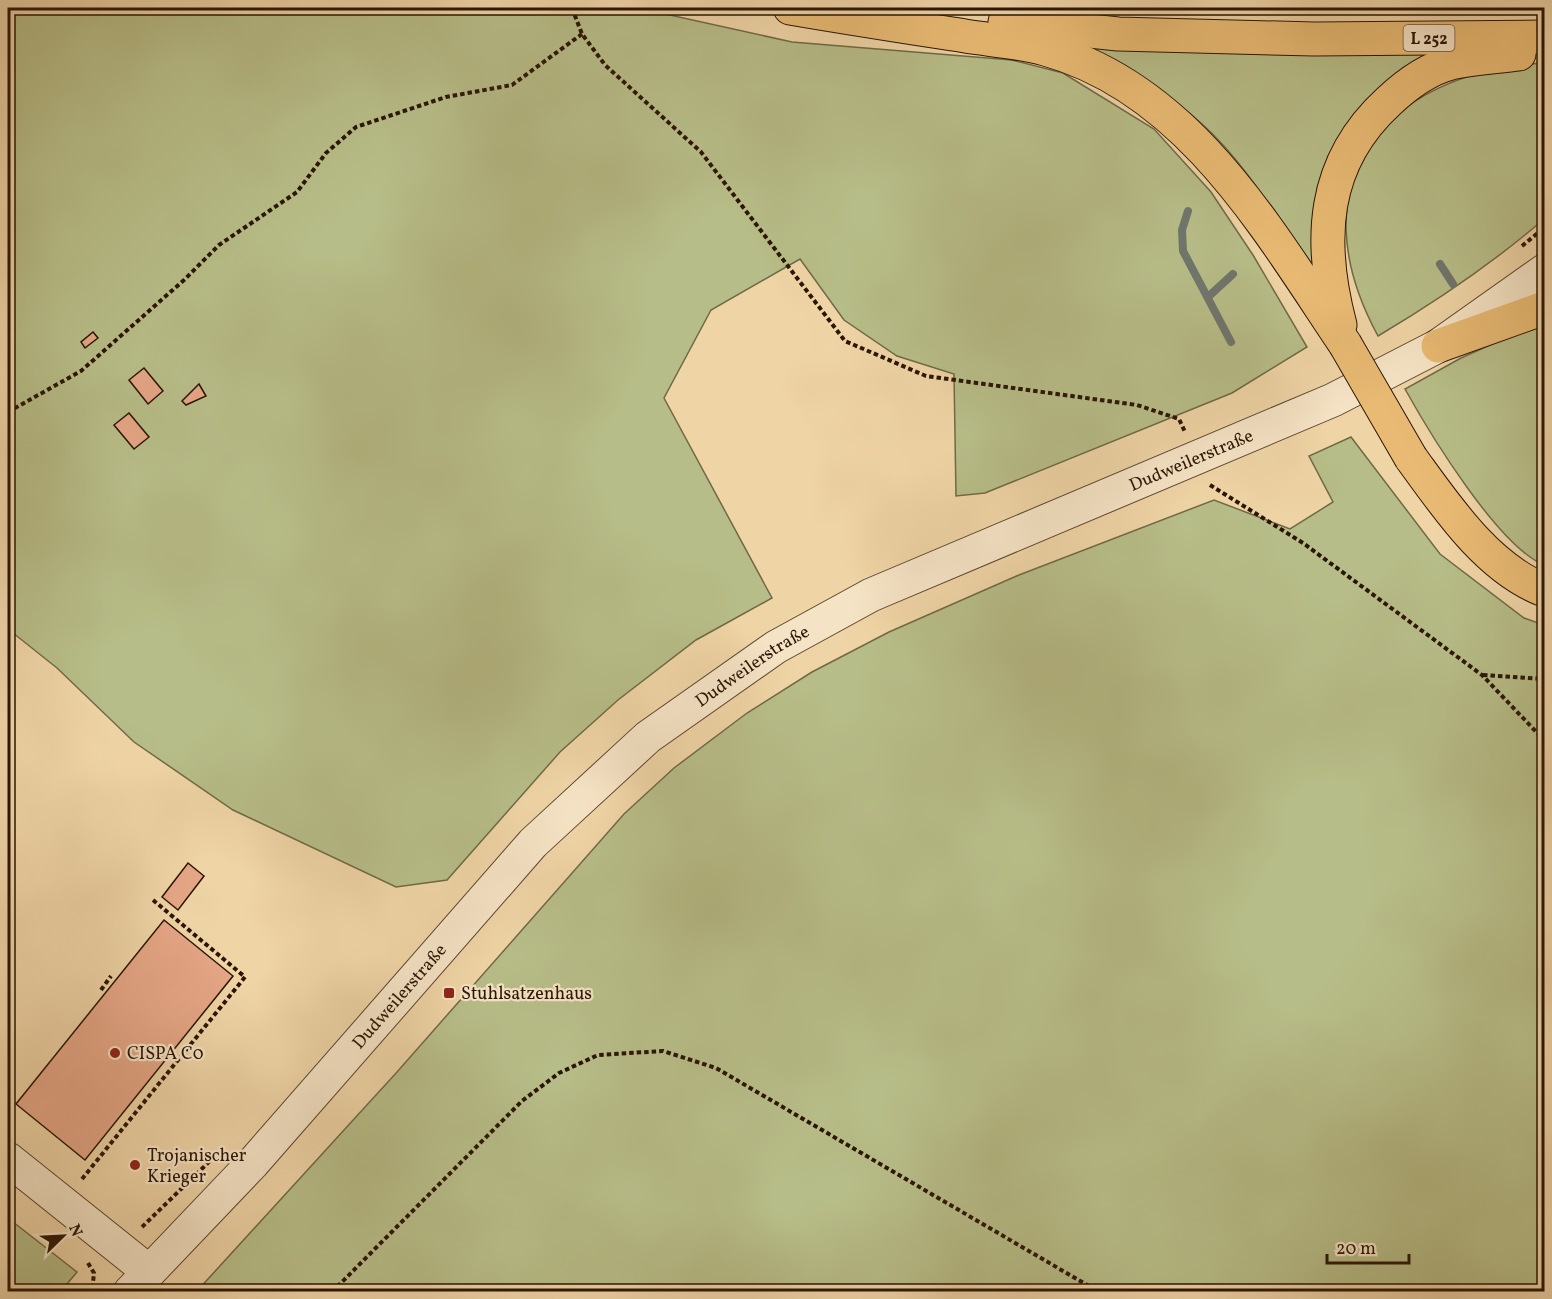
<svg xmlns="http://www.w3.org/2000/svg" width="1552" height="1299" viewBox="0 0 1552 1299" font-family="Vollkorn,serif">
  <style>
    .green { fill: #b7bd88; stroke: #706946; stroke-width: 1.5 }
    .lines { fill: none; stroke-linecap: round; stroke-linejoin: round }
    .stream { stroke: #70766d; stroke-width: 8 }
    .building { fill: #e5a686; stroke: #2a1505; stroke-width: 1.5 }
    .minor-casing { stroke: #5b452d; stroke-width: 35 }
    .highway-casing { stroke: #2a1505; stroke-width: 35 }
    .path { stroke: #2a1505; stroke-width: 4; stroke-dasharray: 4.5 3; stroke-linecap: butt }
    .minor { stroke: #f5e3c5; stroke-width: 33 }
    .highway { stroke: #e8ba73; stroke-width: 33 }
    .highway-bridge-casing { stroke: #2a1505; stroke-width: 35; stroke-linecap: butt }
    .highway-bridge { stroke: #e8ba73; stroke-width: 33 }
    .poi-dot { fill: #8f2418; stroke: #f5e3c5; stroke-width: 2 }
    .labels { text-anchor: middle; stroke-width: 4.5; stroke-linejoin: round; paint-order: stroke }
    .shield { fill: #f5e3c5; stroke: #67533f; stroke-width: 1.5 }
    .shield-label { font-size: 16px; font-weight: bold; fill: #2a1505 }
    .street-label { font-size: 18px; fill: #2a1505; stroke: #f5e3c5 }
    .poi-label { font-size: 18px; fill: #2a1505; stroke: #f5e3c5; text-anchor: start }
  </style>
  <rect width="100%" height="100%" fill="#efd4a6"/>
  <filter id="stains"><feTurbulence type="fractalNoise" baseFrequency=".00333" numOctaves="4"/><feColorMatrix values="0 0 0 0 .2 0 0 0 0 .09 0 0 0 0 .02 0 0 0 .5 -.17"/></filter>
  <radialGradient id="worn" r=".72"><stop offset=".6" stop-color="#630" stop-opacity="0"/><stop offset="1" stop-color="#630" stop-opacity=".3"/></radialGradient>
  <!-- green -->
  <g class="green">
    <polygon points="8,8 638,8 792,42 1012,60 1063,73 1154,129 1211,192 1253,255 1307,347 1232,393 985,493 956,496 954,374 897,356 844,320 800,259 711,310 664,398 772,598 696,640 618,700 560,752 447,880 396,887 233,810 134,742 57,668 8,629"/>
    <path d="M1098,45L1426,54L1425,60L1398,76L1315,274C1280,224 1248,165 1202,124C1170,95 1134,74 1097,52Z"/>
    <path d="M1544,63V219C1492,264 1437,301 1378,336C1295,183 1382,73 1544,63Z"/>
    <path d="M1544,321V565C1498,546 1430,434 1405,389L1461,358Z"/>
    <polygon points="1351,437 1440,554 1524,618 1544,625 1544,1291 197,1291 397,1072 624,814 674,768 747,713 812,672 889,632 1019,575 1214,500 1290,529 1333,502 1309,456"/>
    <polygon points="8,1218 77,1272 61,1291 8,1291"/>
  </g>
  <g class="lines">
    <!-- stream -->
    <g class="stream">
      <polyline points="1188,211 1182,230 1183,251 1231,342"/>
      <polyline points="1440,264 1453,284"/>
      <polyline points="1208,297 1233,274"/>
    </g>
  </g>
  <!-- building -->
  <g class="building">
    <polygon points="93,332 98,338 85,348 81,342"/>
    <polygon points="144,368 163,391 148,404 129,380"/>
    <polygon points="199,384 206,396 186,405 182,401"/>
    <polygon points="129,413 149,437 134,449 114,425"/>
    <polygon points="188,863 204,876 178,910 162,897"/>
    <polygon points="164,920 233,976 85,1160 16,1104"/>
  </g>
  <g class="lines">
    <defs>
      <g id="minor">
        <polyline points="8,1159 148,1271"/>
        <path id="s1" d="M130,1292L253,1163L533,843L648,737L776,647L871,595L1333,400L1438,346L1544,271"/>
      </g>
      <g id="highway">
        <path d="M790,8C848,18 907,27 965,36C991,40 1020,42 1045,49C1188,88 1268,230 1345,344"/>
        <polyline points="1005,22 1118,34 1314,39 1544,37"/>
        <path d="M1340,325C1318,241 1321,163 1389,101C1405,86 1428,69 1451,63C1473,58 1497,57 1519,54"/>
        <polyline points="1438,346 1544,308"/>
        <path d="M1411,458C1446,506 1487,568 1544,590"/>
      </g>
    </defs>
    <!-- minor casing -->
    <use href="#minor" class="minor-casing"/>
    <!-- highway casing -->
    <use href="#highway" class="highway-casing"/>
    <!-- path -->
    <g class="path">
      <polyline points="572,8 582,34 605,65 701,152 845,341 926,376 1137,405 1179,419 1185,432"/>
      <polyline points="1522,246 1544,228"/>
      <polyline points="8,412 81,371 184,280 219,245 297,192 326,153 356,127 446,97 512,85 582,34"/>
      <polyline points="1210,485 1303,543 1482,675 1544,740"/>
      <polyline points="1483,675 1544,679"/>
      <polyline points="101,990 111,976"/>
      <polyline points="82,1179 245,977 153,900"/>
      <polyline points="142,1227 212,1159"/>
      <polyline points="88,1263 94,1273 92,1292"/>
      <polyline points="332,1292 522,1101 559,1073 598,1055 663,1051 716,1068 1099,1292"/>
    </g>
    <!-- minor -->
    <use href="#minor" class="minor"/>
    <!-- highway -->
    <use href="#highway" class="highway"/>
    <defs>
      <polyline id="highway-bridge" points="1345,344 1411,458"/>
    </defs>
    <!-- highway-bridge casing -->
    <use href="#highway-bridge" class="highway-bridge-casing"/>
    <!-- highway-bridge -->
    <use href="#highway-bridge" class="highway-bridge"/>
  </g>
  <!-- markers -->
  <g class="poi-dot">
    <rect x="443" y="987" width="12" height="12" rx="3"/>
    <circle cx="115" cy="1053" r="6"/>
    <circle cx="135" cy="1165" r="6"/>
  </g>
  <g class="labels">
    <!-- shield labels -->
    <rect class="shield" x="1403.5" y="25" width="51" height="26" rx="4.5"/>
    <g class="shield-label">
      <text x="1429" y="44">L 252</text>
    </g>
    <!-- street labels -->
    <g class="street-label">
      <text dy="6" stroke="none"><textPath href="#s1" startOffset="1372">Dudweilerstraße</textPath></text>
      <text dy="6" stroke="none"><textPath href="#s1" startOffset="886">Dudweilerstraße</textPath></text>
      <text dy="6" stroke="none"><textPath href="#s1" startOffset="400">Dudweilerstraße</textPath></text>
    </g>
    <!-- poi labels -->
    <g class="poi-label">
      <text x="461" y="999">Stuhlsatzenhaus</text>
      <text x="127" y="1059">CISPA C0</text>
      <text x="147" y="1161">Trojanischer<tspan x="147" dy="21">Krieger</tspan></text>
    </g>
  </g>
  <!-- margin -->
  <rect width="1552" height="1299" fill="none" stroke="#efd4a6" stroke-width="30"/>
  <rect x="9" y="9" width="1534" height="1281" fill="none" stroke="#2a1505" stroke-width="3"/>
  <rect x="15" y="15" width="1522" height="1269" fill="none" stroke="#2a1505" stroke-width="1.5"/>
  <!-- north arrow -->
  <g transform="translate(63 1236) rotate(66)" stroke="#f5e3c5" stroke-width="4.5" paint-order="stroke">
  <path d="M0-4.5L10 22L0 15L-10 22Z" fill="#2a1505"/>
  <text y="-9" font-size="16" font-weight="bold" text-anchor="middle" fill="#2a1505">N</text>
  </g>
  <!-- scale -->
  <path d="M1327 1254v9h82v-9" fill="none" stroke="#2a1505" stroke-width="3"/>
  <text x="1336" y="1254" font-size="18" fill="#2a1505" stroke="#f5e3c5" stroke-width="4.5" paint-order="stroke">20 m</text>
  <rect width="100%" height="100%" filter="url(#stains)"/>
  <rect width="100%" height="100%" fill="url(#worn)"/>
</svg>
